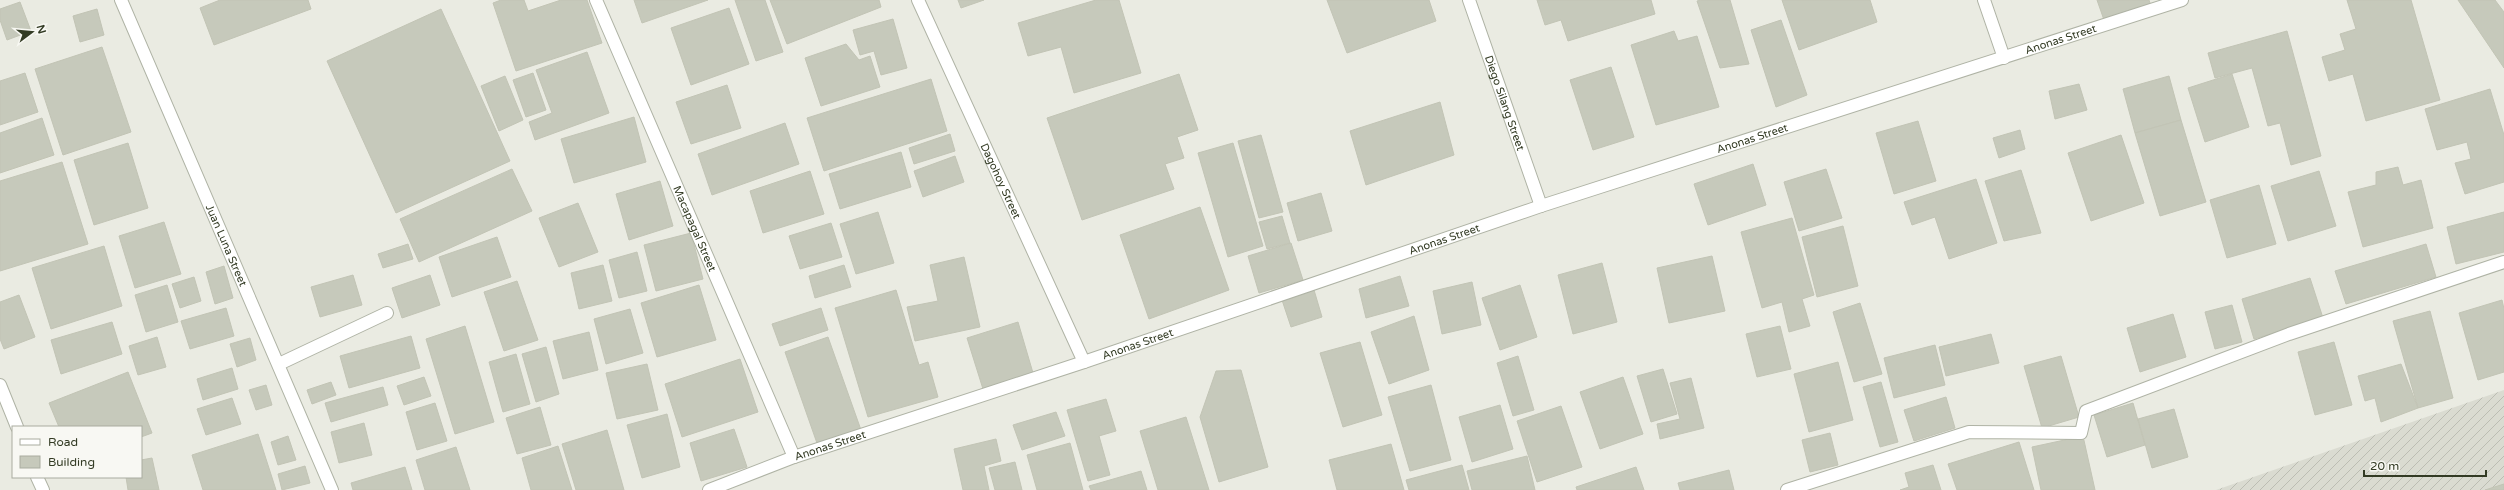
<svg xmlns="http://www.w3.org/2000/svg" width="2504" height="490" viewBox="0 0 2504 490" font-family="'Varela Round',sans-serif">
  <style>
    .industrial { fill: url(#industrial-furrows) }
    .building { fill: #c6c9bb; stroke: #c2c4b5 }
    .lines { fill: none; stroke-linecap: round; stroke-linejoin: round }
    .lane-casing { stroke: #afb3a5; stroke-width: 14 }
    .street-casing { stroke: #afb3a5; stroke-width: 14 }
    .lane { stroke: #fff; stroke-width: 12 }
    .street { stroke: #fff; stroke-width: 12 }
    .labels { text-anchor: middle; stroke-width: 3; stroke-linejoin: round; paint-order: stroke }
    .street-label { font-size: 11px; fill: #333b24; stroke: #f8f8f3 }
  </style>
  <defs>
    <pattern id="industrial-furrows" width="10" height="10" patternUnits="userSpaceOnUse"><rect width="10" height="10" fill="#dadbd1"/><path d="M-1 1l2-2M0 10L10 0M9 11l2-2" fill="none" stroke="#bcbdb3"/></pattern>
  </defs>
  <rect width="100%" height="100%" fill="#eaebe2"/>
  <!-- industrial -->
  <polygon class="industrial" points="2504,390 2504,490 2216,490"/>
  <!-- building -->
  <g class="building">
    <polygon points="220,0 308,0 311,9 214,45 200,8"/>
    <polygon points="501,0 524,0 528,11 561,0 587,0 602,43 516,71 493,3"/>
    <polygon points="634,0 708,0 642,23"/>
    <polygon points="735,0 765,0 783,52 756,61"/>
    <polygon points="770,0 879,0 881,7 787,44"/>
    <polygon points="958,0 984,0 961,8"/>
    <polygon points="1096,0 1119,0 1141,73 1074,93 1061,47 1028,56 1018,23"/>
    <polygon points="1327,0 1429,0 1436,21 1347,53"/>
    <polygon points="1537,0 1651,0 1655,14 1568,41 1561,20 1545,25"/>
    <polygon points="1701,0 1730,0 1749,64 1720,68 1697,1"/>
    <polygon points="1782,0 1870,0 1877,22 1799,50"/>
    <polygon points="2097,0 2149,0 2151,6 2104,20"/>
    <polygon points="2347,0 2411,0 2440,100 2366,121 2353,74 2329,81 2322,57 2345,50 2340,34 2356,29"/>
    <polygon points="2458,0 2495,0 2504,12 2504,68"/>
    <polygon points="20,2 31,31 7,40 0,20 0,9"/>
    <polygon points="729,8 749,64 691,85 671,28"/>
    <polygon points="97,9 104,35 80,42 73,16"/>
    <polygon points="441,9 510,161 396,213 327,61"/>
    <polygon points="893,19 907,68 881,75 874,51 860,55 853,30"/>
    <polygon points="1781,20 1807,95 1776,107 1751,30"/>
    <polygon points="1674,31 1678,41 1697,36 1719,107 1656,125 1631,45"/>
    <polygon points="2287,31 2321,156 2291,165 2280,123 2268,126 2252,68 2215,78 2208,53"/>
    <polygon points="846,44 859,60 870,56 880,87 821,106 805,58"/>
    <polygon points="102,47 131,132 63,155 35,69"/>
    <polygon points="587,52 609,113 535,140 529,122 552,113 536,70"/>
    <polygon points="1611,67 1634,137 1593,150 1570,80"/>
    <polygon points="25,73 38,112 0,125 0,81"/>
    <polygon points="533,73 546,110 526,117 513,80"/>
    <polygon points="1179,74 1198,130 1177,137 1184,158 1165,164 1174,189 1082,220 1047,118"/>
    <polygon points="2232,74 2249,127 2205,142 2188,88"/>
    <polygon points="505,76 523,120 499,131 481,86"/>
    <polygon points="2169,76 2181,120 2135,133 2123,89"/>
    <polygon points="931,79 947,131 824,171 807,118"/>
    <polygon points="2079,84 2087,110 2055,119 2049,91"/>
    <polygon points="727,85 741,128 691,144 676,102"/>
    <polygon points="2490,89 2504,135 2504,182 2465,194 2455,163 2471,159 2467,142 2437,150 2425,109"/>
    <polygon points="1440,102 1454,155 1366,185 1350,131"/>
    <polygon points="634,117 646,162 574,183 561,139"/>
    <polygon points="42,118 54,155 0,173 0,133"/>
    <polygon points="2181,120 2206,202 2160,216 2135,133"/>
    <polygon points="1918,121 1936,181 1894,194 1876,133"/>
    <polygon points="785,123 799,164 712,195 698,154"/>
    <polygon points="2020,130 2025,149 1999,158 1993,138"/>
    <polygon points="950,134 955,151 914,164 909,148"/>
    <polygon points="1261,135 1283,212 1259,218 1238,141"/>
    <polygon points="2121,135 2144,203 2091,221 2068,153"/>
    <polygon points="128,143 148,208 94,225 74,160"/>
    <polygon points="1233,143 1263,246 1228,257 1198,153"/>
    <polygon points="901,152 911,187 840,209 829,174"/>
    <polygon points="955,156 964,182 923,197 914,171"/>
    <polygon points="62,162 88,244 0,271 0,181"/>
    <polygon points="1753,164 1766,205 1708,225 1694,184"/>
    <polygon points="2398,167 2403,185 2421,180 2433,228 2363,247 2348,192 2376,185 2376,172"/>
    <polygon points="512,169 532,211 419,262 400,219"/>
    <polygon points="1826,169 1842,218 1799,231 1784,182"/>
    <polygon points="2021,170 2041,233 2004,241 1985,181"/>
    <polygon points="810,171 824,214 763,233 750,191"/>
    <polygon points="2319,171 2336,226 2288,241 2271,186"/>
    <polygon points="1976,179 1997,243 1949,259 1935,217 1912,225 1904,202"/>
    <polygon points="660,181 673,226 629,240 616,194"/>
    <polygon points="2259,185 2276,244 2227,258 2210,200"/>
    <polygon points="1321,193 1332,231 1298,241 1287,203"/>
    <polygon points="578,203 598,252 559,267 539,218"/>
    <polygon points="1200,207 1229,290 1149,319 1120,235"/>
    <polygon points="878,212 894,263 856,274 840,224"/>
    <polygon points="2504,212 2504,252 2456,264 2447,227"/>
    <polygon points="1282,216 1290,243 1267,249 1259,222"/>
    <polygon points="1792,218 1814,295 1802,299 1810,326 1789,332 1782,302 1762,308 1741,232"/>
    <polygon points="164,222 181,274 135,288 119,236"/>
    <polygon points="831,223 842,257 800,269 789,236"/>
    <polygon points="1843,226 1858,286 1817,297 1802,237"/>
    <polygon points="691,233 703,279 656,291 644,245"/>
    <polygon points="497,237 511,277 452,297 439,257"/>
    <polygon points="1291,243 1303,280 1259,293 1248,256"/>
    <polygon points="408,244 413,259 383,268 378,254"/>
    <polygon points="2426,244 2436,277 2346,304 2335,271"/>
    <polygon points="104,246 122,306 51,329 32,268"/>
    <polygon points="637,252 647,291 619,298 609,260"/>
    <polygon points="1712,256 1725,311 1669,323 1657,268"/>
    <polygon points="964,257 980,327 915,341 907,307 938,301 930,265"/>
    <polygon points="1602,263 1617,322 1573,334 1558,275"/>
    <polygon points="603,265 612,301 579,309 571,273"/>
    <polygon points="844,265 851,287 815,298 809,276"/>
    <polygon points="224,266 233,298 215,304 206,272"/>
    <polygon points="353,275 362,305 320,317 311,287"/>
    <polygon points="430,275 440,305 402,318 392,288"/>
    <polygon points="1400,276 1409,306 1366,318 1359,289"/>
    <polygon points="194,277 201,301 180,308 172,284"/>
    <polygon points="2310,278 2323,318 2254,339 2242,299"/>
    <polygon points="517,281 538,340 504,351 484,292"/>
    <polygon points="1472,282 1481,325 1442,334 1433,291"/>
    <polygon points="167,285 178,322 146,332 135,295"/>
    <polygon points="699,285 716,340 657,357 641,303"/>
    <polygon points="1520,285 1537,337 1500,350 1482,298"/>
    <polygon points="896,290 919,365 928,362 938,397 868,417 835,308"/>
    <polygon points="1314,290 1322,317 1291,327 1282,300"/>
    <polygon points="19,295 35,337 4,349 0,339 0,302"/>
    <polygon points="2502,300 2504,309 2504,372 2478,380 2459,313"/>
    <polygon points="1860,303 1882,374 1854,382 1833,312"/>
    <polygon points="2232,305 2242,342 2215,349 2205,312"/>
    <polygon points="226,308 234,336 190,349 181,321"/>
    <polygon points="821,308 828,330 780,346 772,324"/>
    <polygon points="630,309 643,353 606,364 594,319"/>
    <polygon points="2430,311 2453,398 2418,408 2393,321"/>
    <polygon points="2173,314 2186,357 2140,372 2127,328"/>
    <polygon points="1414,316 1429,370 1389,384 1371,332"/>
    <polygon points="112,322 122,354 61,374 51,340"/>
    <polygon points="1018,322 1033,373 983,389 967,338"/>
    <polygon points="465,326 494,422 455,434 426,339"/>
    <polygon points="1780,326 1791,369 1757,377 1746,334"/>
    <polygon points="589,332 598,370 563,379 553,341"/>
    <polygon points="1991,334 1999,363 1946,376 1939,347"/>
    <polygon points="411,336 420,368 349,388 340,356"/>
    <polygon points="157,337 166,367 138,375 129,346"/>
    <polygon points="828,337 861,430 818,446 785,352"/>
    <polygon points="250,338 256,360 237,367 230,344"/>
    <polygon points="1360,342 1382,415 1343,427 1320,353"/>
    <polygon points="2334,342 2352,405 2315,415 2298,352"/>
    <polygon points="1935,345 1945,385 1894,398 1884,358"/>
    <polygon points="546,347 559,394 536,402 522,354"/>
    <polygon points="516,354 530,404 503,412 489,362"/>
    <polygon points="1518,356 1534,410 1513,416 1497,363"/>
    <polygon points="2061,356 2079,417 2042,428 2024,366"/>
    <polygon points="740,359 758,412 682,437 665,384"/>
    <polygon points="1838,362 1853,420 1809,432 1794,374"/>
    <polygon points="647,364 658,410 617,419 606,373"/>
    <polygon points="2401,364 2418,408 2381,422 2375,398 2365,401 2358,376"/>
    <polygon points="232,368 238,389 203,400 197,379"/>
    <polygon points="1663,369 1677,414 1651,422 1637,376"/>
    <polygon points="1241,370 1268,467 1219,482 1200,417 1216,371"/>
    <polygon points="128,372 152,433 141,437 141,427 59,427 49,403"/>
    <polygon points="424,377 431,396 404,405 397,386"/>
    <polygon points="1623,377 1643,434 1600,449 1580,392"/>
    <polygon points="1691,378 1704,428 1660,439 1657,424 1680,419 1670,383"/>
    <polygon points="331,382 336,395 312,404 307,390"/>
    <polygon points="1881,382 1898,442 1880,447 1863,387"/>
    <polygon points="266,385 272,405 256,410 249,390"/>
    <polygon points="1431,385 1451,460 1410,471 1388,397"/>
    <polygon points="383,387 388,405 331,422 325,403"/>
    <polygon points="1946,397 1955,428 1914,441 1904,410"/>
    <polygon points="232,398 241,424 206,435 197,409"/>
    <polygon points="1106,399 1116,431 1099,436 1110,475 1088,481 1067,410"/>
    <polygon points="435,403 447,441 417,450 406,412"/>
    <polygon points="2133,403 2145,445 2107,457 2094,415"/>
    <polygon points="1500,405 1513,449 1472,462 1459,417"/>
    <polygon points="1561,406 1582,467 1537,482 1517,421"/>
    <polygon points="540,407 551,445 517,454 506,418"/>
    <polygon points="2174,409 2188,457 2152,468 2138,419"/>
    <polygon points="1056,412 1065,436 1022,450 1013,425"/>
    <polygon points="667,414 680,467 642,478 627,425"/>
    <polygon points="1186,417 1209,490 1158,490 1140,431"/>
    <polygon points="364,423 372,455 339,463 331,432"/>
    <polygon points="734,429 747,467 701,481 690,443"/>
    <polygon points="607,430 624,490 576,490 562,444"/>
    <polygon points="1830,433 1838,465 1810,472 1802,440"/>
    <polygon points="258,434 276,490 203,490 192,455"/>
    <polygon points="288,436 296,460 278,465 271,442"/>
    <polygon points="2083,436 2095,490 2041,490 2032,447"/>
    <polygon points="996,439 1001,461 984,466 989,490 963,490 954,449"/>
    <polygon points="2019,442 2034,490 1957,490 1948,464"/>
    <polygon points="1070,443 1083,490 1037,490 1027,455"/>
    <polygon points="1391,444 1404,490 1337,490 1329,460"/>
    <polygon points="558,446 572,490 531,490 522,458"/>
    <polygon points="456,447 470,490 425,490 416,460"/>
    <polygon points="1527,456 1535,490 1472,490 1467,471"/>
    <polygon points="152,458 159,490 128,490 126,477 141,477 141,460"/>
    <polygon points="1015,462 1022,490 995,490 989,468"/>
    <polygon points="1462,465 1469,490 1409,490 1406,480"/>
    <polygon points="1933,465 1941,490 1900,490 1909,487 1905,473"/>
    <polygon points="305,466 310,483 282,490 278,474"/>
    <polygon points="405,467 412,490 353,490 351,483"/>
    <polygon points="1636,467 1644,490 1577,490 1576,487"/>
    <polygon points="1729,470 1734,490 1680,490 1678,483"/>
    <polygon points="1141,471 1147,490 1091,490 1089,486"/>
    <polygon points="2504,484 2504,490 2485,490"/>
  </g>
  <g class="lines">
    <defs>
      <polyline id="lane" points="279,364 387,313"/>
      <g id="street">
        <path id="s1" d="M121,0L332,490"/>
        <path id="s2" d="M596,0L794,457"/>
        <path id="s3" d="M918,0L1084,362"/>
        <path id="s4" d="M1469,0L1541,206"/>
        <polyline points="1984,0 2004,58"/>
        <polyline points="0,385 17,427"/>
        <polyline points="37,477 43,490"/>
        <path id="s5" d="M709,490L794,457L1084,362L1541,206L2182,0"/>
        <polyline points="1787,490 1969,432 2081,433 2086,411 2289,334 2504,262"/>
      </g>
    </defs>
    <!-- lane casing -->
    <use href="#lane" class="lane-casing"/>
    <!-- street casing -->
    <use href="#street" class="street-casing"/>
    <!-- lane -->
    <use href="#lane" class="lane"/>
    <!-- street -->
    <use href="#street" class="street"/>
  </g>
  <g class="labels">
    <!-- street labels -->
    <g class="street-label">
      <text dy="4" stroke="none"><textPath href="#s5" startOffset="1425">Anonas Street</textPath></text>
      <text dy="4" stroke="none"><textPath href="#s4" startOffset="109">Diego Silang Street</textPath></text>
      <text dy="4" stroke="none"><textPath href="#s5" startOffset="1101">Anonas Street</textPath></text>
      <text dy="4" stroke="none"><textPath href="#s3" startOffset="199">Dagohoy Street</textPath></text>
      <text dy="4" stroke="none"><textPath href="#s2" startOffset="249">Macapagal Street</textPath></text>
      <text dy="4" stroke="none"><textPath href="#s5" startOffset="777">Anonas Street</textPath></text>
      <text dy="4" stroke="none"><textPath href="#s1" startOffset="267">Juan Luna Street</textPath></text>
      <text dy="4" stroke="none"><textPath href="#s5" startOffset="453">Anonas Street</textPath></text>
      <text dy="4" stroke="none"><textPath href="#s5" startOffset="129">Anonas Street</textPath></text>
    </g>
  </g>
  <!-- legend -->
  <rect x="12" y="426" width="130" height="52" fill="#f8f8f3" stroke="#a9aca0"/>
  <rect x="20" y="439" width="20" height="6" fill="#ffffff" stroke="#a9aca0"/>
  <text x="48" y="446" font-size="12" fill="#333b24">Road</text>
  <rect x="20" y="456" width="20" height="12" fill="#c6c9bb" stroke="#a9aca0"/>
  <text x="48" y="466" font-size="12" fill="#333b24">Building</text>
  <!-- north arrow -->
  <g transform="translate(32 32) rotate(74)" stroke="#f8f8f3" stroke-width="3" paint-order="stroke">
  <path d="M0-3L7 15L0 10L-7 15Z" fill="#333b24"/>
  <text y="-6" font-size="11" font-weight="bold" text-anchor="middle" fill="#333b24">N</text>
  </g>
  <!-- scale -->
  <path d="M2364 470v6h122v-6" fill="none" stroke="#333b24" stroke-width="2"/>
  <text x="2370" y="470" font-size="12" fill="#333b24" stroke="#f8f8f3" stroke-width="3" paint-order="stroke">20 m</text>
</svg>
